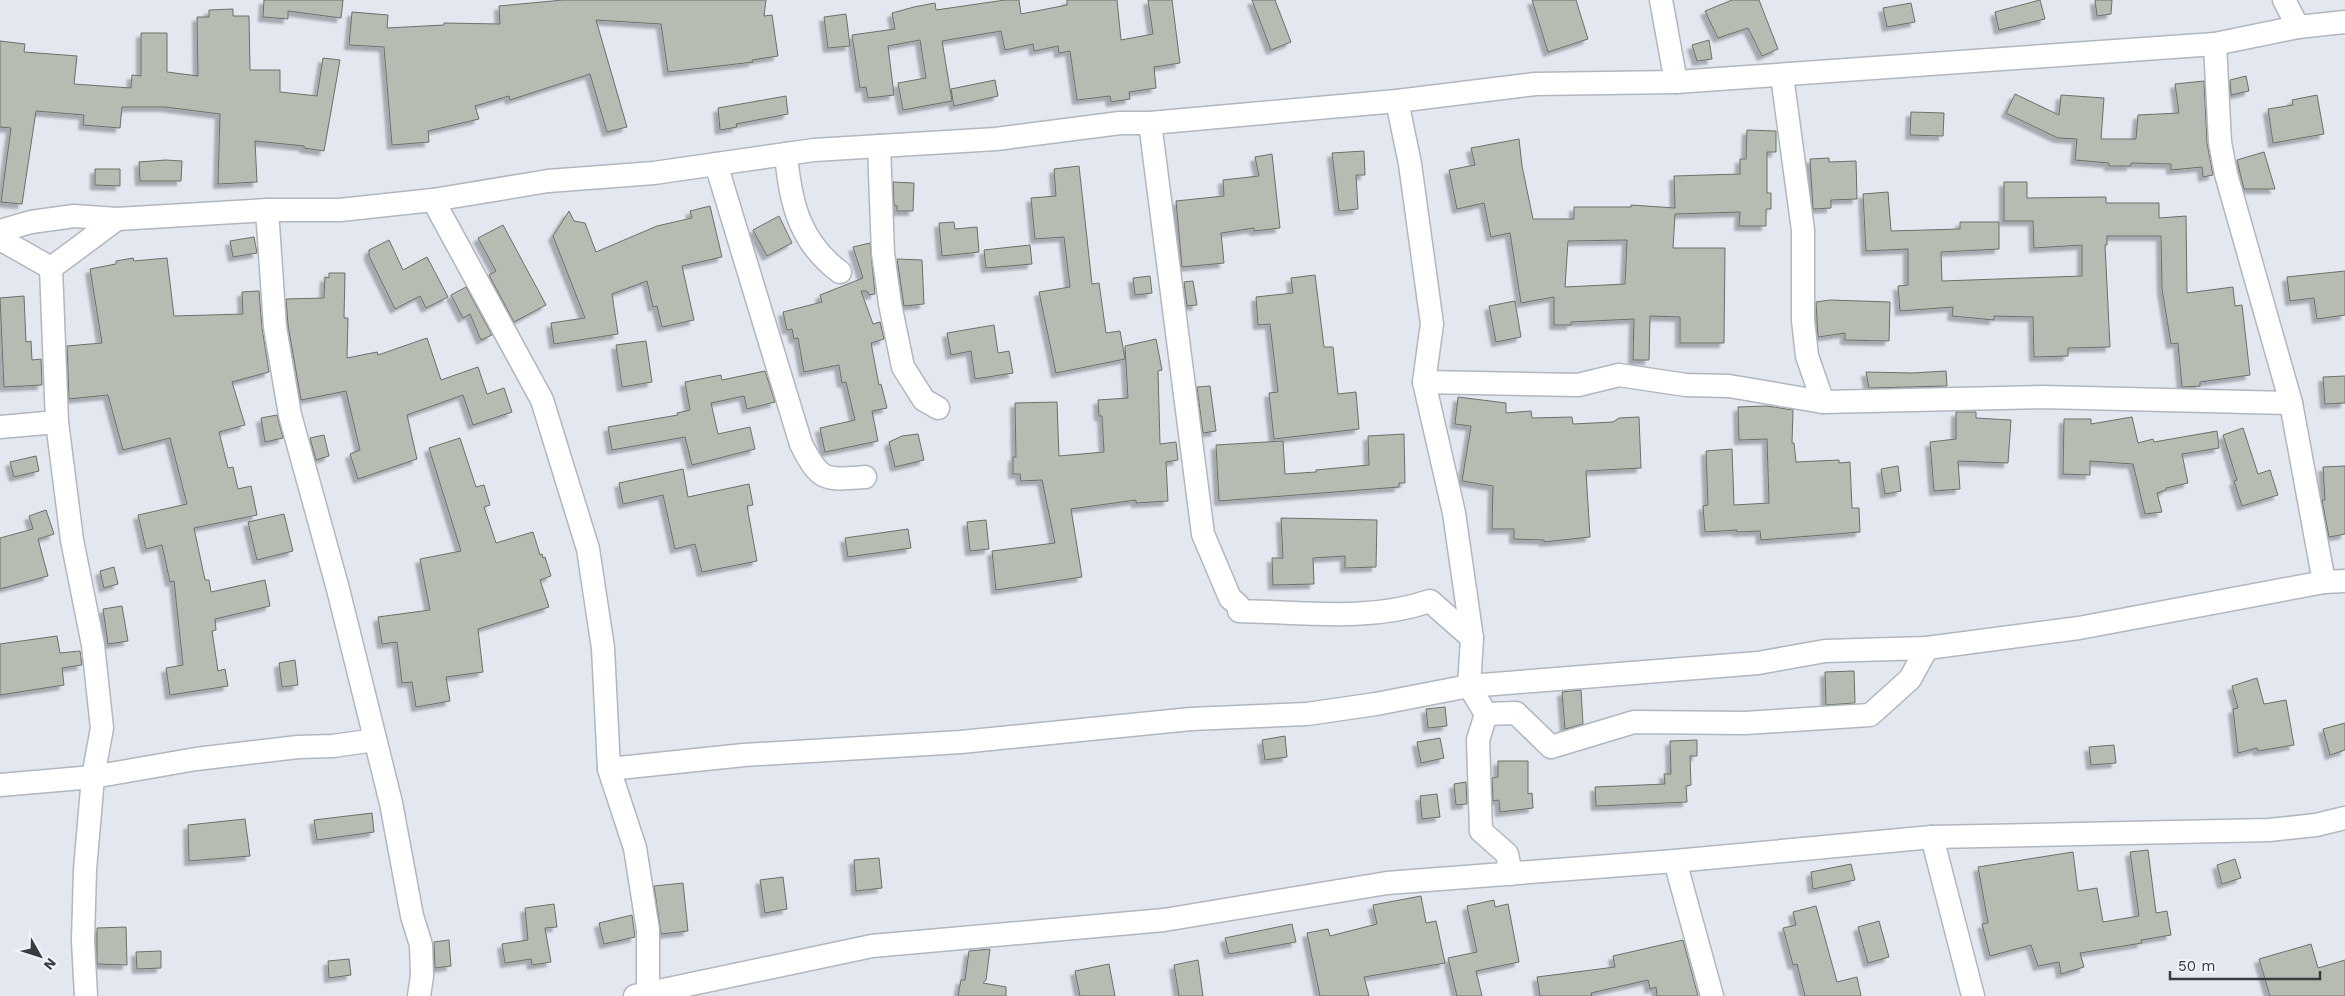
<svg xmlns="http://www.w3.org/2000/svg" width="2345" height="996" viewBox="0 0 2345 996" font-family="'Work Sans',sans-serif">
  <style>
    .building { fill: #b7bcb3; stroke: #6c7068; fill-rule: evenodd; filter: url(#shadow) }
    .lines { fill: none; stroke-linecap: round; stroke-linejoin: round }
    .minor-casing { stroke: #b1b6bf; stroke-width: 25 }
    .minor { stroke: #fff; stroke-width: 22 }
  </style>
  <defs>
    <filter id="shadow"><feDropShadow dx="-4.5" dy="4.5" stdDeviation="1" flood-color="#0004"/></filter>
  </defs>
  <rect width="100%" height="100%" fill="#e2e7f0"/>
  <!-- building -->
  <g class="building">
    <polygon points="264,0 343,0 341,18 288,11 288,19 263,17"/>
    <polygon points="563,0 766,0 764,16 772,15 778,56 752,60 753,62 668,72 661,24 596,20 627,127 607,132 590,74 510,100 509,96 475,106 479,119 428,131 429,142 392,145 384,47 349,45 352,12 388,15 387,28 444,25 444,23 500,24 499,6"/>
    <polygon points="1005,0 1019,0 1021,14 1067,5 1067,0 1117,0 1121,40 1153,34 1148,0 1172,0 1180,63 1154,67 1156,88 1129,92 1130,99 1111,102 1110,96 1077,100 1070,51 1059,53 1058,46 1034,51 1033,44 1005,50 1001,31 942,41 952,101 903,110 898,83 926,78 920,40 888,46 894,95 868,98 866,87 860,88 852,35 895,29 892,13 914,7 935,3 936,10"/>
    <polygon points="1252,0 1275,0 1291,42 1271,50"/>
    <polygon points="1532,0 1576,0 1588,39 1548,52"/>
    <polygon points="1732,0 1759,0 1778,49 1762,56 1748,28 1718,38 1705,11"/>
    <polygon points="2040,0 2045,19 1999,30 1995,12"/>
    <polygon points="2095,0 2112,0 2111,14 2097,16"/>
    <polygon points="1911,3 1915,22 1887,27 1883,8"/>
    <polygon points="233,9 233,16 249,16 250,70 280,70 280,92 317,96 323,58 340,60 324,151 304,148 304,146 255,141 257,182 218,184 220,114 165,107 122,107 120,128 83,125 84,115 36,111 22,204 1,202 11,128 0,127 0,41 25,44 24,52 77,56 74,84 131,88 132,75 141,76 141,33 167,33 167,72 198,76 197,17 209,17 209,10"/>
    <polygon points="846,14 850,46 828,48 824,17"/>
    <polygon points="1709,40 1712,59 1697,61 1692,45"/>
    <polygon points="2246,76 2249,91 2231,95 2230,80"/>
    <polygon points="995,80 998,96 954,106 951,89"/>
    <polygon points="2204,81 2207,143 2213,175 2203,177 2202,167 2171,170 2171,164 2131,163 2131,166 2109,166 2109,163 2075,160 2077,139 2058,138 2006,113 2015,94 2059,115 2061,95 2104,98 2101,139 2136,139 2138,115 2179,113 2175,84"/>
    <polygon points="2317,95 2324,134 2273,143 2268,109 2293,105 2292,100"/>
    <polygon points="786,96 788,114 736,124 737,127 720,130 718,108"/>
    <polygon points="1911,112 1944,113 1943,136 1910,135"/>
    <path d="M1747,130L1776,131V152H1767V193H1771V209H1766V226H1739L1740,212L1675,214L1673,248H1725L1724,343H1680V317L1650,316L1649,360H1633L1634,319L1571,322V325H1554V297L1521,303L1510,233L1491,237L1484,203L1457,209L1449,170L1475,165L1471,148L1519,139L1522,166L1533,219H1574V207H1631V205L1675,208L1674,176L1740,174V159H1746ZM1627,240L1625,284L1565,287L1568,241Z"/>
    <polygon points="1364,151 1365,175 1356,175 1358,209 1339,211 1332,153"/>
    <polygon points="2264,152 2275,189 2244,189 2237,160"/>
    <polygon points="1272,154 1280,228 1254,231 1254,228 1221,233 1224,263 1182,267 1176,201 1224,196 1223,180 1259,176 1255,157"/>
    <polygon points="1829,158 1829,162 1856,161 1857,199 1831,200 1831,208 1813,209 1810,159"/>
    <polygon points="166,160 182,161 181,181 140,181 139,162"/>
    <polygon points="1079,166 1092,284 1099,283 1106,333 1120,331 1125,359 1056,373 1039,292 1070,287 1064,237 1035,239 1031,198 1056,196 1054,169"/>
    <polygon points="95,169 120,169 120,186 95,185"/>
    <polygon points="893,182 914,183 913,211 897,211 897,206 894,205"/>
    <polygon points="2004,182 2027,182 2027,198 2106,197 2106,203 2159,203 2159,218 2186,216 2187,293 2233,287 2235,306 2242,305 2250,375 2200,382 2200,386 2182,387 2178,343 2171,344 2162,289 2161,236 2107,236 2107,245 2105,245 2110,347 2068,348 2068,356 2034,357 2033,317 1994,316 1994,320 1952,316 1953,307 1900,311 1898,286 1908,285 1908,249 1866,251 1863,194 1888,192 1891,231 1960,229 1960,222 1999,222 1999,249 1941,252 1942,281 2082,276 2082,245 2034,248 2033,221 2004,221"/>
    <polygon points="710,206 722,257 682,266 694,320 662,327 657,306 653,307 647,281 612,294 618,334 554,344 551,323 585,318 553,236 569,211 574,221 585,223 596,252 657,226 692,218 690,211"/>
    <polygon points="779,216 792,243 767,256 753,230"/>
    <polygon points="954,222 955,229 977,227 979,252 942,256 939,223"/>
    <polygon points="503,225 546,305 514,322 489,275 496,271 478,238"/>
    <polygon points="254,237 257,253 233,257 230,241"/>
    <polygon points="389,240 403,270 427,257 448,297 426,308 420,296 395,309 369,256 369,250"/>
    <polygon points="870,243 875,294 869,295 867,291 861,291 873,324 880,322 884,339 871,343 879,385 881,384 887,408 872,411 878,441 825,452 820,428 855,420 846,382 842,383 839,365 804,372 798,338 794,339 792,329 787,330 783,312 822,302 820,295 863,278 853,247"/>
    <polygon points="1030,245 1032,264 986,268 984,250"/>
    <polygon points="133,258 134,261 167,258 174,316 243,314 242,292 259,291 262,328 269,372 232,382 245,425 219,432 228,468 233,467 238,489 251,486 257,515 194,528 205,580 209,580 211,592 265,580 270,606 215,619 216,630 212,631 218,671 225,669 228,686 170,695 166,668 183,665 174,581 170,582 162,545 146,549 138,515 187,504 170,438 123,450 108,395 69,399 67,346 102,343 90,269 116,264 116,261"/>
    <polygon points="897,259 922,260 924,304 904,306"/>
    <polygon points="2345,271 2345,315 2317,319 2314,298 2290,301 2287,277"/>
    <polygon points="329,273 345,273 344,318 348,318 347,358 377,352 378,355 427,338 441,380 478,367 487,394 504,388 512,412 473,425 463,395 407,415 417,459 358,479 350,454 360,450 346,391 301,400 288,325 286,299 324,298 325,277 329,278"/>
    <polygon points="1315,275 1324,347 1333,347 1338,394 1356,392 1359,429 1274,439 1269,393 1278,392 1270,324 1258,325 1256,297 1293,293 1291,278"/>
    <polygon points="1150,276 1152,293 1135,295 1133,278"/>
    <polygon points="1193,281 1197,305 1187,306 1184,282"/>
    <polygon points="466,287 492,335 481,340 470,314 463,318 451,295"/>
    <polygon points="24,296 26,342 31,341 32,360 41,359 42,385 4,387 0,298"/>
    <polygon points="1830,300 1890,302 1889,341 1845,340 1845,333 1818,337 1816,302"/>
    <polygon points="1515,301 1521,337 1496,342 1489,306"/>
    <polygon points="994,325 998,353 1009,351 1013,373 975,379 971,351 951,355 947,333"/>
    <polygon points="1156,339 1162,370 1158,371 1160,444 1176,442 1178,460 1166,462 1168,501 1136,503 1136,500 1071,509 1082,577 996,590 992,551 1055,543 1042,480 1021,481 1020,474 1013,474 1013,457 1016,457 1015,403 1057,402 1059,456 1104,452 1102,416 1099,416 1098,400 1128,398 1125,346"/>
    <polygon points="646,341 652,382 622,387 616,345"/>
    <polygon points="765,371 775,402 747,409 744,396 711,403 718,434 750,427 755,449 692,465 685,437 612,450 608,427 678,415 677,413 690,410 685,382 721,375 722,380"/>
    <polygon points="1946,371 1947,386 1869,388 1866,372 1912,373"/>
    <polygon points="2345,376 2345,403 2325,404 2323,377"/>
    <polygon points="1210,386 1216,431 1203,433 1197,387"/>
    <polygon points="1458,397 1506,403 1506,413 1531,411 1532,418 1572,417 1573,424 1613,422 1619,418 1639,417 1641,468 1586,471 1590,537 1544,542 1544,540 1514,539 1514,529 1492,529 1493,486 1462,481 1471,426 1455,424"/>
    <polygon points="1767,406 1793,410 1792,443 1794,443 1796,462 1839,460 1839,463 1850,462 1852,508 1859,508 1860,532 1761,540 1760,531 1737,532 1737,530 1705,532 1703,506 1708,505 1706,451 1732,449 1734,505 1769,503 1767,439 1739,440 1738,407"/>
    <polygon points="1956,412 1976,412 1976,418 2011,420 2008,463 1958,461 1960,489 1934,491 1930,442 1956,439"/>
    <polygon points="277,415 283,438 265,442 261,418"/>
    <polygon points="2132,417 2138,443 2153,439 2154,442 2217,431 2219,448 2182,454 2188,483 2166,488 2166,490 2157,493 2162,512 2145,514 2133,464 2090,461 2090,475 2063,474 2064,419 2091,419 2091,424"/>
    <polygon points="2243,428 2258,474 2270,470 2278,495 2242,506 2234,481 2237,480 2223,435"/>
    <polygon points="918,434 924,460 895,467 889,442 902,436"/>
    <polygon points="1404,434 1405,483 1399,483 1399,487 1219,501 1216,445 1283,441 1285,474 1316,472 1316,470 1369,465 1368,436"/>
    <polygon points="324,435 329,456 316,460 310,438"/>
    <polygon points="460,438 476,487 484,485 490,505 484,507 496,543 533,532 540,555 542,554 543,558 545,557 551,576 540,580 549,607 478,629 483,672 446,677 450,701 416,707 412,682 402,683 397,642 382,644 378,617 430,610 420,559 461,551 429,448"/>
    <polygon points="36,456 39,471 14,477 10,462"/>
    <polygon points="1898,466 1901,491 1885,494 1881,469"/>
    <polygon points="2345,466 2345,534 2329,537 2322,500 2325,500 2323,467"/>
    <polygon points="683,469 688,497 749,484 753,505 747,506 757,561 702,572 695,544 675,549 663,495 623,504 619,483"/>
    <polygon points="46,510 54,534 38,539 48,576 0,589 0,538 33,529 29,516"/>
    <polygon points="284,514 293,551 257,560 248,522"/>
    <polygon points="1281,518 1377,520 1376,567 1345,568 1345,556 1313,558 1314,584 1273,585 1272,558 1283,558"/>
    <polygon points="986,520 989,549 970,551 967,522"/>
    <polygon points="908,529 911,548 848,557 845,538"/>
    <polygon points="114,567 118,584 104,588 100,571"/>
    <polygon points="122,606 128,641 108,644 103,609"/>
    <polygon points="57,636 60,653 80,651 82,665 62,668 64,685 0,695 0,644"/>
    <polygon points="295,660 298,685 282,687 279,663"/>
    <polygon points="1854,671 1855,703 1826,705 1825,672"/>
    <polygon points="2257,678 2264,704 2286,700 2294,745 2258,751 2257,748 2238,753 2233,709 2238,708 2232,686"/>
    <polygon points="1581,690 1583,724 1565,729 1562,692"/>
    <polygon points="1445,707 1447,726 1428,728 1426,709"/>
    <polygon points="2345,723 2345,750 2330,755 2323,729"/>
    <polygon points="1285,736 1287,757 1265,760 1262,740"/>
    <polygon points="1440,738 1444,758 1421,763 1417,742"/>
    <polygon points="1697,740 1697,756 1690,756 1691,785 1686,786 1687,802 1596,806 1595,787 1665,784 1664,774 1671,774 1670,741"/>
    <polygon points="2114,745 2116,763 2091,765 2089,747"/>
    <polygon points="1498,761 1528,761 1528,794 1532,793 1533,808 1500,812 1499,800 1493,801 1492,778 1498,777"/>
    <polygon points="1466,782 1467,804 1456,805 1454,784"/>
    <polygon points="1437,794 1440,817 1422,819 1420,796"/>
    <polygon points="372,813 374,832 317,840 314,820"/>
    <polygon points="245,819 250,856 189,861 188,825"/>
    <polygon points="2148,850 2156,913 2167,911 2171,935 2141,940 2142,943 2080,953 2084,967 2061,974 2059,962 2038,966 2031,945 1990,956 1982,924 1988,923 1978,867 2073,852 2078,891 2097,888 2103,922 2139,916 2130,852"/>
    <polygon points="879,858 882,888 856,891 854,860"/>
    <polygon points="2235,859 2241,878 2222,884 2217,865"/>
    <polygon points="1851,864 1855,880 1813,889 1811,872"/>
    <polygon points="783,877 787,909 765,913 760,880"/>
    <polygon points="683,883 688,931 661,934 654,886"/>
    <polygon points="1421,896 1426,923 1436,921 1445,963 1364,977 1369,996 1320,996 1307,933 1328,929 1330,936 1377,924 1373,905"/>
    <polygon points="1494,900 1495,907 1508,904 1519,962 1476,971 1482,996 1457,996 1448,958 1477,952 1467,906"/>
    <polygon points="554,904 557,927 545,928 551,962 532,965 531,959 505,963 502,944 528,940 525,908"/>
    <polygon points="1816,906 1837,982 1857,977 1861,996 1805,996 1797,964 1793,965 1783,928 1796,925 1793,912"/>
    <polygon points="632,915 635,937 604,944 599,923"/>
    <polygon points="1879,921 1889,957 1868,963 1858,927"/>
    <polygon points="1292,924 1296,942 1229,954 1225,938"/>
    <polygon points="126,927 127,965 97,964 97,928"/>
    <polygon points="449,940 451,966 435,968 434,942"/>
    <polygon points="1683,940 1698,996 1657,996 1656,987 1650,989 1648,980 1591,993 1592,996 1540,996 1537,977 1615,967 1613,956"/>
    <polygon points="2311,944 2318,968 2345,960 2345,996 2270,996 2259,959"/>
    <polygon points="990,949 986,980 983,983 1006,987 1006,996 958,996 961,980 965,980 969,951"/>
    <polygon points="161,951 161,968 137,969 136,952"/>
    <polygon points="349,959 351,975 329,978 328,961"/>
    <polygon points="1198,960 1203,996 1179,996 1174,965"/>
    <polygon points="1109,964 1115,996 1080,996 1075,971"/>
  </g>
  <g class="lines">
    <defs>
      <g id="minor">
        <polyline points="1661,0 1676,82"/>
        <polyline points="2284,0 2298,27"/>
        <polyline points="2215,44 2220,142 2226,174 2291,403 2324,582"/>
        <polyline points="1782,76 1803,230 1803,320 1807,356 1823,402"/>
        <polyline points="1397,101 1410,164 1432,324 1424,382 1454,513 1472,638 1469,686 1486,714 1478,740 1481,831 1507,854 1511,874"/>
        <path d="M1150,123L1203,534L1230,598L1238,605L1239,611C1302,612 1369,622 1430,601L1472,638"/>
        <polyline points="879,146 883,253 890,304 903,367 924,400 938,408"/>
        <path d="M786,154C790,201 799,242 840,272"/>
        <path d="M716,164L801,444C820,482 825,480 865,477"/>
        <polyline points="433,200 542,400 588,549 603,648 609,769 635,848 648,930 648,993"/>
        <polyline points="267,210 275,327 290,415 338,589 391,803 412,916 421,945 422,976 419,996"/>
        <polyline points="0,231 31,222 74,216 117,219 267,210 340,210 433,200 548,181 654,173 814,150 996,139 1120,123 1150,123 1397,101 1535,84 1676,82 2215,44 2298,27 2345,22"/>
        <polyline points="0,239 51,268"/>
        <polyline points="1424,382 1578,385 1619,375 1686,385 1729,386 1823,402 2043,397 2291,403"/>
        <polyline points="0,427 57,422"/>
        <polyline points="1486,714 1516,713 1551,747 1634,722 1745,723 1870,715 1910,679 1927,648"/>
        <polyline points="609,769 744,755 961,742 1191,719 1307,714 1376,704 1469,686 1758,663 1825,651 1927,648 2079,628 2324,582 2345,581"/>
        <polyline points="0,785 93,777 196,759 298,747 333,746 375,740"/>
        <polyline points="1932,837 1973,996"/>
        <polyline points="1675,861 1712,996"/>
        <polyline points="86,996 83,941 85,870 93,777 102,728 93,645 72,540 57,422 51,268 117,219"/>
        <polyline points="635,996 872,946 1164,920 1387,883 1675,861 1932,837 2269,830 2316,825 2345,818"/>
      </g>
    </defs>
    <!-- minor casing -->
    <use href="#minor" class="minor-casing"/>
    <!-- minor -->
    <use href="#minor" class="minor"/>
  </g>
  <!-- north arrow -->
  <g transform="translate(40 956) rotate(129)" stroke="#eff5fe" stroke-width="4" paint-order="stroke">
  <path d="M0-4L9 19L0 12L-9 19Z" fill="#393b3f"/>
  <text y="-8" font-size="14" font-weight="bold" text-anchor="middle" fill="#393b3f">N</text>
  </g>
  <!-- scale -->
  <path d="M2170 971v8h150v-8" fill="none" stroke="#393b3f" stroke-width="2.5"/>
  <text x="2178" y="971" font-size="15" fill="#393b3f" stroke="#eff5fe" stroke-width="4" paint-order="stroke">50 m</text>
</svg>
